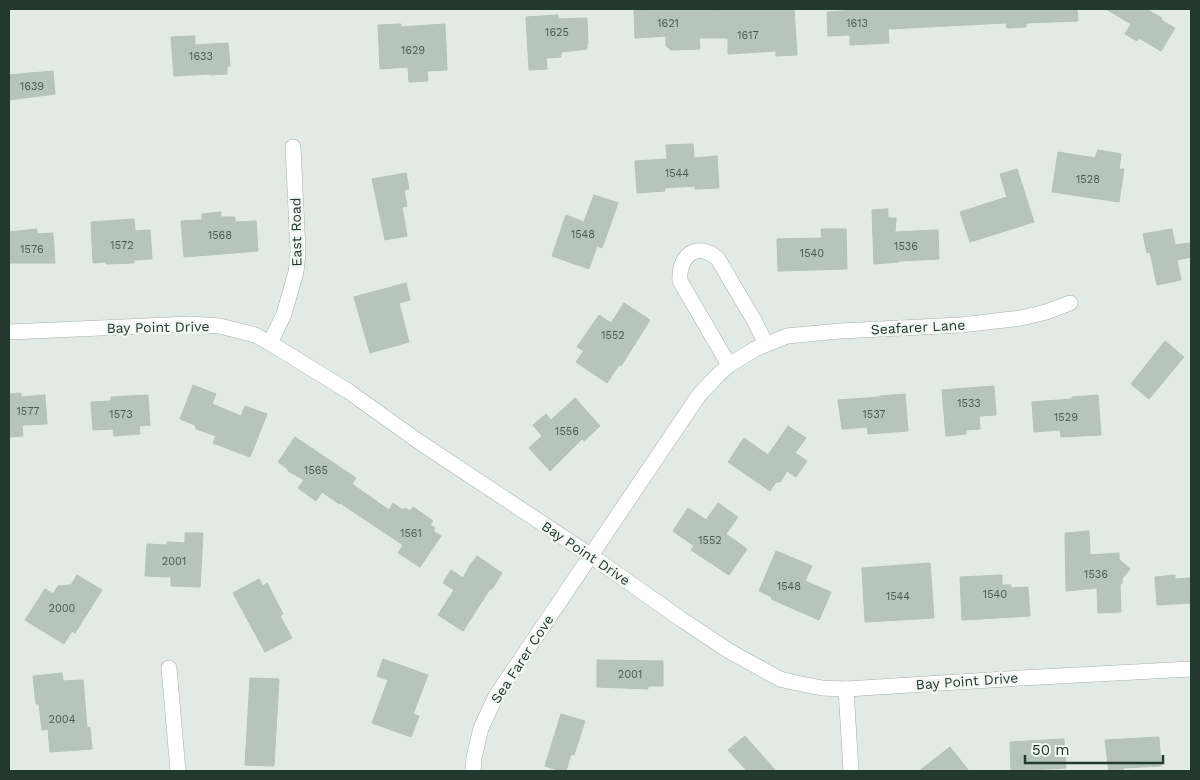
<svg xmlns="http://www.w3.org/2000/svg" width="1200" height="780" viewBox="0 0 1200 780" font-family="'Work Sans',sans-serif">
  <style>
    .building { fill: #b6c4bd; stroke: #b4c2ba }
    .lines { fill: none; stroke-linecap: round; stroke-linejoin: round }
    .minor-casing { stroke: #a4b1aa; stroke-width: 16 }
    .minor { stroke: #fff; stroke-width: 15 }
    .labels { text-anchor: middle; stroke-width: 5; stroke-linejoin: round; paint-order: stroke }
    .number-label { font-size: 11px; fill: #485b52 }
    .street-label { font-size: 14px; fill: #23382f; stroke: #f1f7f3 }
  </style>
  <rect width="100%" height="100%" fill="#e1eae4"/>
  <!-- building -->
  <g class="building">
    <polygon points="664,9 700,9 700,11 729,9 794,9 797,55 776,56 776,51 728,54 728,38 699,38 700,49 671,50 666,46 666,36 635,38 634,10"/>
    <polygon points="859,9 1077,9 1078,21 1026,23 1026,27 1007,28 1006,23 888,29 889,43 850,45 850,35 828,36 827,12 859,10"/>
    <polygon points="1106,9 1146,9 1162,18 1161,20 1175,28 1161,51 1139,38 1137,41 1125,34 1131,24"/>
    <polygon points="558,15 558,19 587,18 588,44 587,44 587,49 561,52 561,57 546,58 547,69 529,70 526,17"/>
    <polygon points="401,24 401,27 445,24 447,70 427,71 428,81 409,82 408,67 380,69 378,25"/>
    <polygon points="195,36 195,45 228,43 230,66 227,66 227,74 210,75 210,74 174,76 171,37"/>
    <polygon points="53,71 55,94 9,100 9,75"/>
    <polygon points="693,144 694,158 717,156 719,188 695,189 695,186 664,188 665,191 637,193 635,161 667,159 666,145"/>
    <polygon points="1098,150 1121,154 1119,169 1124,169 1119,202 1052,192 1058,152 1095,158"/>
    <polygon points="1017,169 1034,222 970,242 960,212 1007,197 1000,174"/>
    <polygon points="406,173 409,189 404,190 407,206 402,207 407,236 385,240 372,179"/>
    <polygon points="594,195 618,203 602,248 597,246 589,269 552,256 566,215 584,222"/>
    <polygon points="888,209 888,218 896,218 895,232 938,230 939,259 899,261 899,262 874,264 872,210"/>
    <polygon points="221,212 221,217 235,217 235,222 256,221 258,251 184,257 181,221 202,220 202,214"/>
    <polygon points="134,219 135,231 150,230 152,259 134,260 134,263 106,264 106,262 93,263 91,222"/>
    <polygon points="37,229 37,234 53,233 55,263 9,263 9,232"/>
    <polygon points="821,229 846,229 847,269 778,271 777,239 822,238"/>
    <polygon points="1172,229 1175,245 1189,243 1191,257 1177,260 1181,280 1157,285 1150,252 1147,253 1143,234"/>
    <polygon points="406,283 410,300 399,303 409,342 370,353 354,297"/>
    <polygon points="624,303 650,320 621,366 619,365 607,383 576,362 584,351 577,347 599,315 611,323"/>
    <polygon points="1165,341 1184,357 1149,399 1131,384"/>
    <polygon points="193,385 216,394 212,404 241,416 245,406 267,414 250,457 213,443 216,436 196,429 195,425 180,419"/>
    <polygon points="994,386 996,415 979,416 980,429 966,430 966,434 946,436 942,390"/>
    <polygon points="21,393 21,397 45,395 47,424 22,425 23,436 9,437 9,394"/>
    <polygon points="905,394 908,431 868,434 867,427 842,429 838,400 880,397 880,396"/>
    <polygon points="148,395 150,425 139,426 140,434 114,436 113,429 93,430 91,402 111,401 111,397"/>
    <polygon points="1098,395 1101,435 1061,437 1060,430 1034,432 1032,402 1072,399 1072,397"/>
    <polygon points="575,398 600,426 584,441 582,439 550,471 529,448 542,436 533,425 546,414 551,420"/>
    <polygon points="788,426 806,438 795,453 807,461 796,477 787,471 780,482 776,482 770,491 728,462 744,438 768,455"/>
    <polygon points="295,437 356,478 352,484 389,510 393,503 403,510 405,508 410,511 413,507 433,521 430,525 435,528 433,531 441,536 420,567 398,553 403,545 340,503 339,504 322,492 316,501 298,488 304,480 288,471 288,469 278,462"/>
    <polygon points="718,503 738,517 726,534 747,549 729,575 691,550 694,546 673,531 688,508 706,520"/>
    <polygon points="1089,531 1090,555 1119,553 1119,559 1130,569 1122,579 1122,584 1120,584 1121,612 1098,613 1097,588 1066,591 1065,533"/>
    <polygon points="185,533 203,533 200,587 171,586 171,577 145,576 147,544 167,545 167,542 185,543"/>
    <polygon points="776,551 812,566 805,581 831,592 819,620 771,599 772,597 759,591"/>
    <polygon points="477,556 502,573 492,589 490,589 463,631 438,615 454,590 443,583 451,570 463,578 470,565"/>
    <polygon points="930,563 934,618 865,622 862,568"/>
    <polygon points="77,575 102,590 75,633 72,631 64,644 25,620 45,589 53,594 58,586 71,585"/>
    <polygon points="1002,575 1002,585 1011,585 1011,588 1028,587 1030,616 962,620 960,577"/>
    <polygon points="1175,575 1175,579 1191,578 1191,603 1157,605 1155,577"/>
    <polygon points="259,579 263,586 267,583 283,614 280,616 292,638 265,652 233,593"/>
    <polygon points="383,659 428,675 413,714 419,716 411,737 372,723 388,680 377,676"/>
    <polygon points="597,660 663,661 663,686 648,686 648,689 597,687"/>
    <polygon points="62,673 63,681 83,680 87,728 90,727 92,749 50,752 48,729 42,730 39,704 36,704 33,676"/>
    <polygon points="250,678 279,679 274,766 245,765"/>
    <polygon points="561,714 585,721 574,755 571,754 566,771 561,771 545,766"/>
    <polygon points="745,736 776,771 747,771 728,750"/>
    <polygon points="1159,737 1161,766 1123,768 1123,771 1109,771 1105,740"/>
    <polygon points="1064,739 1066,768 1011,771 1010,742"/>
    <polygon points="950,747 969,771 919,771"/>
  </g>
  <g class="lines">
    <defs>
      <g id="minor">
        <polyline points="9,332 191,324 220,326 255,335 270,343 348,391 418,441 590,555 681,619 729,651 780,679 792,682 822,688 846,689 1021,678 1191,669"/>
        <polyline points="270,343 284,314 296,272 298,252 293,147"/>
        <path d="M729,365L680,281C678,256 697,240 718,259L755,322L766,344"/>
        <polyline points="169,668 178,771"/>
        <polyline points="846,689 851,771"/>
        <polyline points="473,771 474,758 481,728 496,696 699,395 718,375 729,365 755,349 787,336 840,331 961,325 1021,318 1046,312 1070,303"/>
      </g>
    </defs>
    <!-- minor casing -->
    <use href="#minor" class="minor-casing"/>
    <!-- minor -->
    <use href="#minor" class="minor"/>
  </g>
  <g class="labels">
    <!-- number labels -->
    <g class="number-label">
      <text x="668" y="27">1621</text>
      <text x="857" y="27">1613</text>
      <text x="557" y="36">1625</text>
      <text x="748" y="39">1617</text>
      <text x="413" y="54">1629</text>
      <text x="201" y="60">1633</text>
      <text x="32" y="90">1639</text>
      <text x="677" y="177">1544</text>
      <text x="1088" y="183">1528</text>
      <text x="583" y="238">1548</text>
      <text x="220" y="239">1568</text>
      <text x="122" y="249">1572</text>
      <text x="906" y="250">1536</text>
      <text x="32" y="253">1576</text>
      <text x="812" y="257">1540</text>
      <text x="613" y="339">1552</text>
      <text x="969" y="407">1533</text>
      <text x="28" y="415">1577</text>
      <text x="121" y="418">1573</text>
      <text x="874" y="418">1537</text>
      <text x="1066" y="421">1529</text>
      <text x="567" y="435">1556</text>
      <text x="316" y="474">1565</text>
      <text x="411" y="537">1561</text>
      <text x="710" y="544">1552</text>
      <text x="174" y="565">2001</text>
      <text x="1096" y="578">1536</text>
      <text x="789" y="590">1548</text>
      <text x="995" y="598">1540</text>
      <text x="898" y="600">1544</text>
      <text x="62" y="612">2000</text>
      <text x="630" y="678">2001</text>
      <text x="62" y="723">2004</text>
    </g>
    <!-- street labels -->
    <g class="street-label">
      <text transform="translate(296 232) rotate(-91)" y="5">East Road</text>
      <text transform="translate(158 327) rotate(-1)" y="5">Bay Point Drive</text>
      <text transform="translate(918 327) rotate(-3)" y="5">Seafarer Lane</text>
      <text transform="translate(586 553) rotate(34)" y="5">Bay Point Drive</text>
      <text transform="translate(522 659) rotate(-57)" y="5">Sea Farer Cove</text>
      <text transform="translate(967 681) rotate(-4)" y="5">Bay Point Drive</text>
    </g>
  </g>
  <!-- border -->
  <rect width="1200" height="780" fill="none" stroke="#23382f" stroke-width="20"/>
  <!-- scale -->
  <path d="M1025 755v8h138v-8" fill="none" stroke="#23382f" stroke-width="2.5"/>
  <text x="1032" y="755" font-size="15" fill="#23382f" stroke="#f1f7f3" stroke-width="4" paint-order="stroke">50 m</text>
</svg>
